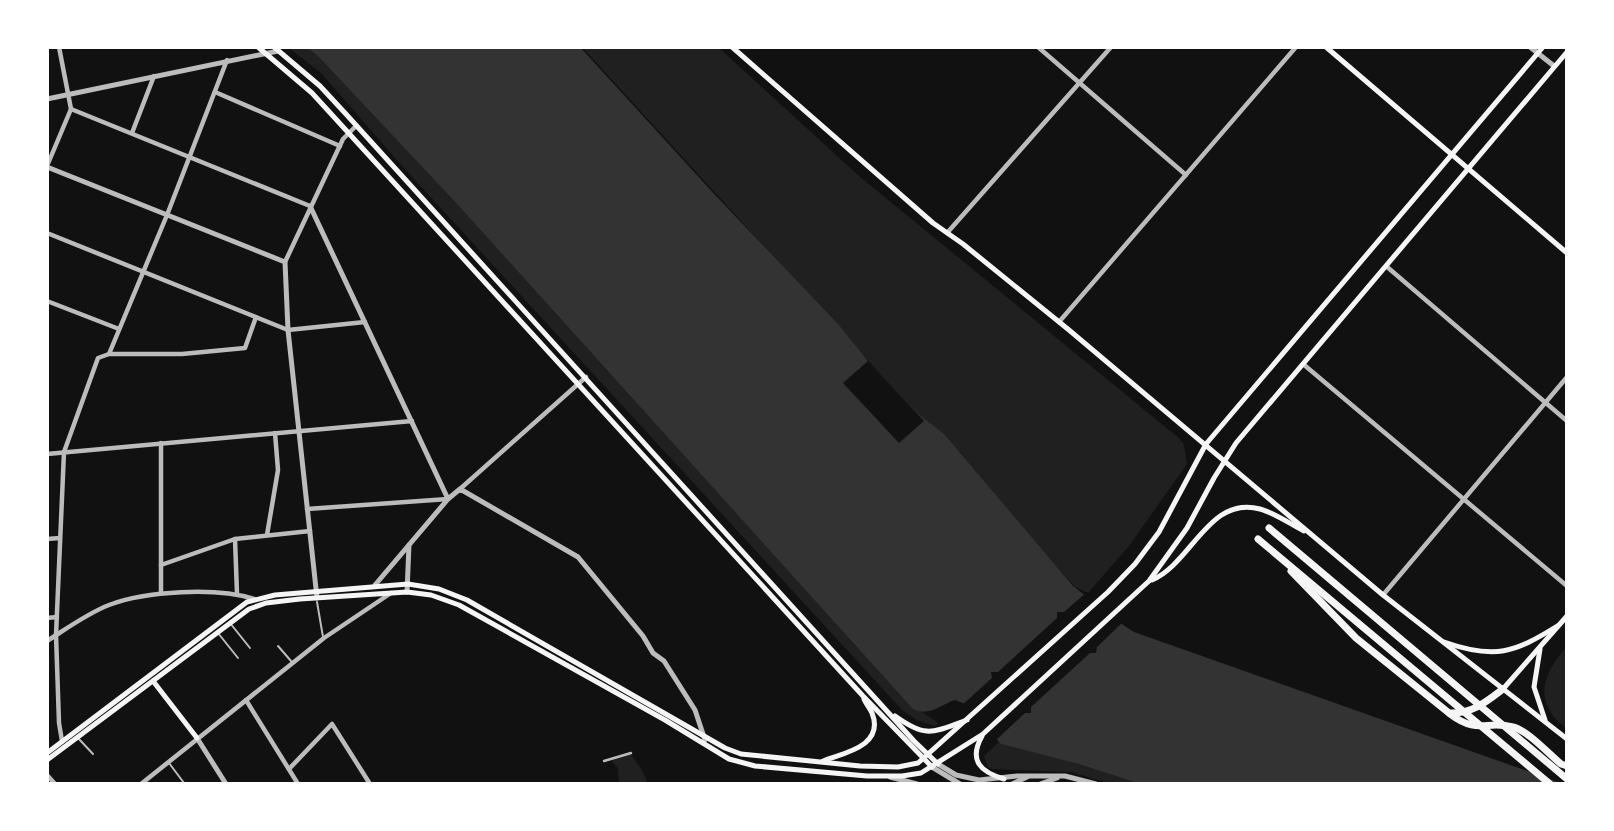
<svg xmlns="http://www.w3.org/2000/svg" width="1614" height="831" viewBox="0 0 1614 831" font-family="Merriweather,serif">
  <style>
    .green { fill: #202020 }
    .water { fill: #333 }
    .pier { fill: #111 }
    .lines { fill: none; stroke-linecap: round; stroke-linejoin: round }
    .service { stroke: #bcbcbc; stroke-width: 2 }
    .pedestrian { stroke: #bcbcbc; stroke-width: 2.5 }
    .minor { stroke: #bcbcbc; stroke-width: 4.5 }
    .tertiary { stroke: #bcbcbc; stroke-width: 5 }
    .secondary { stroke: #f5f5f5; stroke-width: 5 }
    .trunk { stroke: #f5f5f5; stroke-width: 7 }
  </style>
  <rect width="100%" height="100%" fill="#111"/>
  <!-- green -->
  <g class="green">
    <polygon points="288,47 317,47 915,707 938,723 935,726 917,720 903,711 403,167 321,73"/>
    <polygon points="582,47 718,47 859,176 1180,439 1184,445 1187,464 1129,546 1088,593 1075,587"/>
    <path d="M1567,647V729C1533,704 1541,674 1567,647Z"/>
    <polygon points="1005,736 1169,784 1112,784 1071,772 992,769 988,767 984,756"/>
    <path d="M631,753C636,763 643,770 647,781L642,784H619L618,768L613,763L612,757Z"/>
  </g>
  <!-- water -->
  <path class="water" d="M307,47H580L716,196L838,324L868,361L917,413L944,434L1073,586L1126,627L1134,632L1564,784H1141L1079,764L1001,744L965,704L955,700C940,705 929,717 913,709L459,206L319,57Z"/>
  <!-- pier -->
  <g class="pier">
    <polygon points="868,361 924,421 899,443 843,383"/>
    <polygon points="1087,592 1124,621 1097,647 1096,653 1090,653 1031,707 1031,713 1025,713 994,742 961,706 992,678 991,672 998,672 1057,618 1057,612 1064,612"/>
  </g>
  <g class="lines">
    <!-- service -->
    <g class="service">
      <polyline points="317,602 323,637"/>
      <polyline points="230,623 250,648"/>
      <polyline points="218,633 238,658"/>
      <polyline points="278,646 291,661"/>
      <polyline points="78,738 93,754"/>
      <polyline points="169,763 184,783"/>
    </g>
    <!-- pedestrian -->
    <polyline class="pedestrian" points="604,761 631,753"/>
    <!-- minor -->
    <g class="minor">
      <polyline points="59,47 71,109 310,206"/>
      <polyline points="1038,47 1186,175"/>
      <polyline points="215,92 340,146"/>
      <polyline points="132,133 154,76"/>
      <polyline points="47,166 71,109"/>
      <polyline points="47,233 288,330 365,322"/>
      <polyline points="947,233 1111,47"/>
      <polyline points="285,262 343,139 356,126"/>
      <polyline points="1386,266 1567,421"/>
      <polyline points="47,301 119,329"/>
      <polyline points="1059,322 1296,47"/>
      <polyline points="109,354 167,215 227,60"/>
      <polyline points="1303,364 1567,586"/>
      <polyline points="161,443 161,593"/>
      <polyline points="47,454 412,421"/>
      <polyline points="460,489 586,377"/>
      <polyline points="307,509 448,499"/>
      <polyline points="267,535 278,470 275,433"/>
      <polyline points="47,539 60,538"/>
      <polyline points="235,539 237,594"/>
      <polyline points="161,565 235,539 310,531"/>
      <polyline points="1383,595 1567,377"/>
      <polyline points="47,618 57,617"/>
      <path d="M47,641C66,629 88,613 109,605C146,591 216,587 254,599"/>
      <polyline points="246,700 298,784"/>
      <polyline points="62,741 59,723 56,635 64,452 98,358 109,354 182,354 245,348 256,317"/>
      <polyline points="289,769 332,724 370,784"/>
      <polyline points="47,775 55,784"/>
      <polyline points="141,784 324,638 391,593"/>
    </g>
    <!-- tertiary -->
    <g class="tertiary">
      <polyline points="1530,47 1554,66"/>
      <polyline points="47,99 278,51"/>
      <polyline points="47,167 285,262 288,330 317,598"/>
      <polyline points="310,206 448,499"/>
      <polyline points="375,585 448,499 460,489 578,557 643,636 653,653 664,661 695,710 705,740"/>
      <polyline points="407,592 409,545"/>
      <polyline points="197,738 226,784"/>
      <polyline points="938,764 956,775 979,780 1017,776 1065,776 1096,784"/>
      <polyline points="932,767 960,784"/>
      <polyline points="890,777 917,784"/>
      <polyline points="1012,784 1027,777"/>
      <polyline points="1040,784 1057,778"/>
    </g>
    <!-- secondary -->
    <g class="secondary">
      <polyline points="258,47 312,93 863,696 932,767"/>
      <polyline points="274,47 320,86 345,113 914,741 938,764"/>
      <polyline points="732,47 933,223 963,244 1069,330 1383,595 1567,739"/>
      <polyline points="1326,47 1567,253"/>
      <path d="M1152,580C1192,563 1209,495 1260,509C1275,513 1290,524 1304,531"/>
      <path d="M1444,642C1495,660 1514,653 1559,625"/>
      <polyline points="1540,649 1534,687 1545,720"/>
      <polyline points="153,681 197,738"/>
      <polyline points="1503,689 1567,616"/>
      <path d="M895,716C927,739 933,732 967,720"/>
      <path d="M982,736C968,761 981,772 1004,779"/>
      <polyline points="47,753 247,602 275,595 408,584 439,589 467,600 725,748 741,754 860,766 898,767 918,763 1108,592 1135,564 1159,532 1206,444 1543,47"/>
      <polyline points="47,760 249,609 266,603 300,599 407,592 431,595 459,605 665,720 729,759 755,766 867,776 902,776 921,773 983,734 1149,581 1187,528 1214,478 1236,443 1567,52"/>
      <path d="M823,761C844,753 885,746 872,713C870,708 866,704 864,699"/>
    </g>
    <!-- trunk -->
    <g class="trunk">
      <polyline points="1269,528 1567,779"/>
      <polyline points="1258,539 1550,784"/>
      <path d="M1291,571L1356,638L1449,713C1472,714 1486,702 1503,689"/>
      <path d="M1450,714C1478,735 1486,720 1513,727C1527,730 1549,754 1561,764L1567,766"/>
    </g>
  </g>
  <!-- border -->
  <rect width="1614" height="831" fill="none" stroke="#ffffff" stroke-width="98"/>
</svg>
